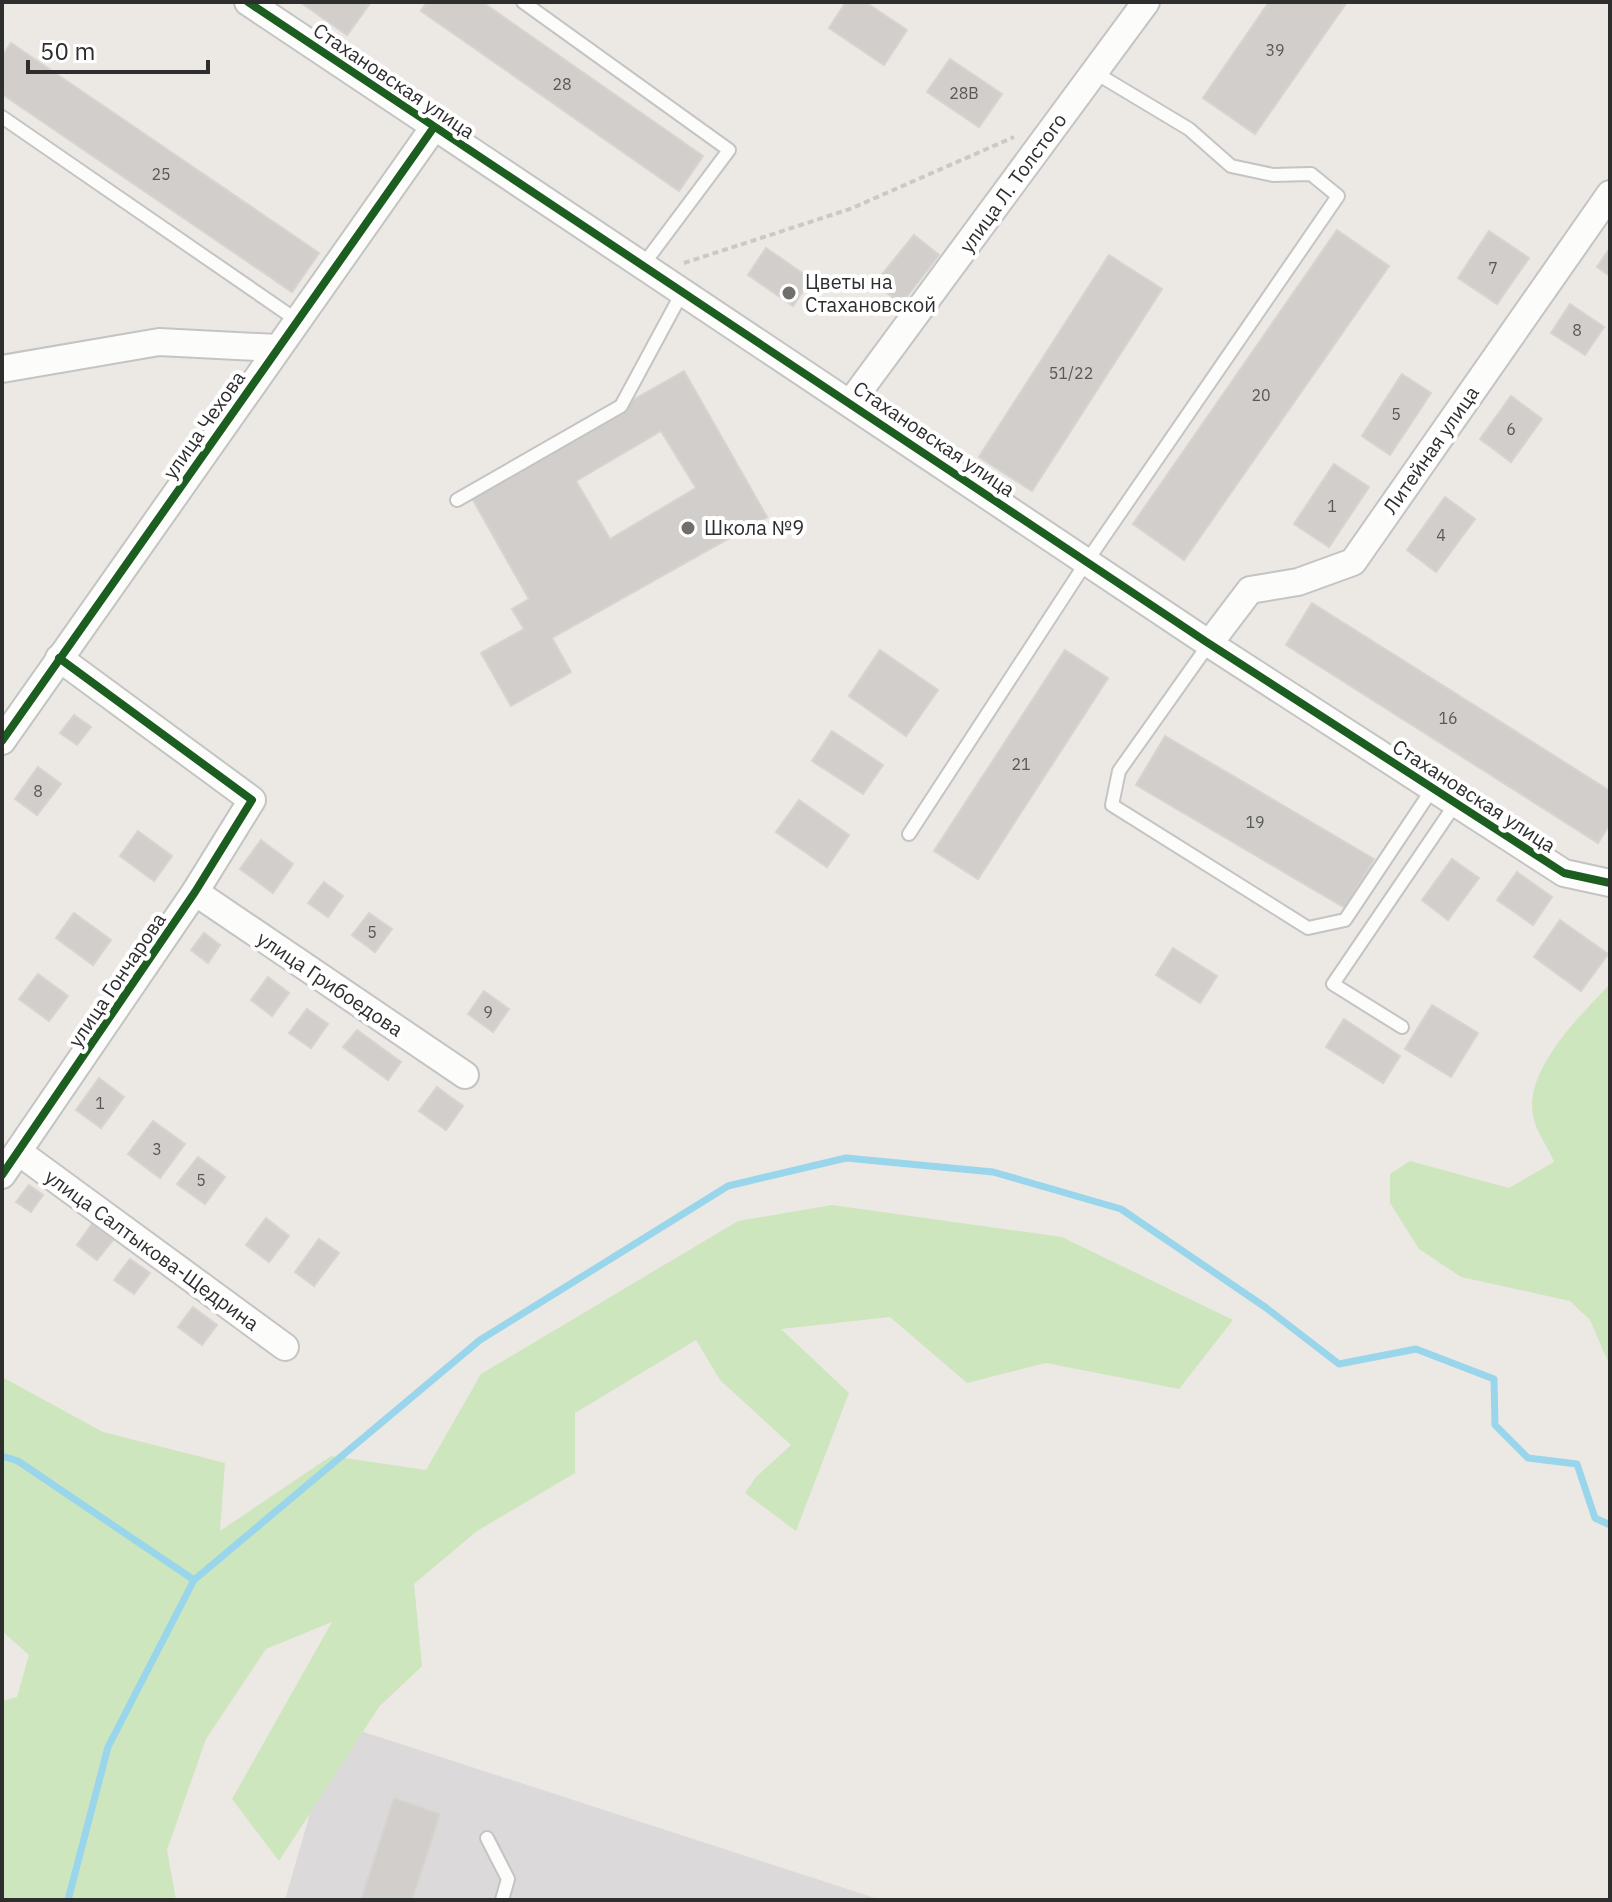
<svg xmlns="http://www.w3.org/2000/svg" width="1612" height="1902" viewBox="0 0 1612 1902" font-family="'IBM Plex Sans',sans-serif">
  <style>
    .industrial { fill: #dcd9db }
    .green { fill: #cee6be }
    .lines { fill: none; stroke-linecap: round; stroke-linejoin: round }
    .stream { stroke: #99d6ec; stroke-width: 7 }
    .building { fill: #d1cecb; stroke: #d7d4d0; stroke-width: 2; fill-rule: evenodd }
    .lane-casing { stroke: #c5c4c5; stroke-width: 16 }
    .street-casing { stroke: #c5c4c5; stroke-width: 30 }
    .path { stroke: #c9c9c8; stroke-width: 4; stroke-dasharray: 6 4; stroke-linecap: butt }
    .lane { stroke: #fcfcfb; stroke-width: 12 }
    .street { stroke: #fcfcfb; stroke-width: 26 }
    .cycleway-casing { stroke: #fff; stroke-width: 13 }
    .cycleway { stroke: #1b5e20; stroke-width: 8 }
    .poi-dot { fill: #706f6e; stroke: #fff; stroke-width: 3 }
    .labels { text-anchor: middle; stroke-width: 8; stroke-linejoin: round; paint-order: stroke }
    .number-label { font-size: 16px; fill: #585857 }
    .street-label { font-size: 20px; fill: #2e2e2e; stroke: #fff }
    .poi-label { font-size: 20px; fill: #2e2e2e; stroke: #fff; text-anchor: start }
  </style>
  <rect width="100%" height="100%" fill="#ece8e4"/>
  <!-- industrial -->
  <polygon class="industrial" points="336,1723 881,1900 412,1900 440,1814 394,1798 361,1900 285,1900"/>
  <!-- green -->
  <g class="green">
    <path d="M1610,984V1366L1590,1320L1570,1301L1461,1277L1419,1249L1390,1203V1174L1410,1161L1509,1188L1554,1162C1549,1148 1536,1132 1533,1116C1524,1069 1581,1015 1610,984Z"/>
    <polygon points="832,1205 1062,1237 1233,1320 1179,1389 1046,1363 967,1383 890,1317 781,1329 849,1393 796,1531 745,1493 756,1477 791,1445 720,1380 696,1340 575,1413 575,1473 477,1531 414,1584 422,1666 379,1707 279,1861 232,1799 332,1622 266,1649 206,1739 167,1850 176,1900 2,1900 2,1701 17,1697 29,1655 2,1631 2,1377 103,1432 225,1463 220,1531 331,1456 426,1470 481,1374 738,1221"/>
  </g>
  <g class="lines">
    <!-- stream -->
    <g class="stream">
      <polyline points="2,1456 18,1461 194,1580"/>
      <polyline points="68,1900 108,1747 194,1580 480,1340 728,1186 846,1158 993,1172 1121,1209 1265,1307 1339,1364 1416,1349 1494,1379 1495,1425 1528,1458 1577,1464 1595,1518 1610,1525"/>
    </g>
  </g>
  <!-- building -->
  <g class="building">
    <polygon points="300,2 371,2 347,35"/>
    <polygon points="427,2 482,2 703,156 679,191 421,11"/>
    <polygon points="846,2 865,2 907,30 884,65 829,28"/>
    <polygon points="1269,2 1347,2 1255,134 1203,98"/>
    <polygon points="11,43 319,253 292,292 2,94 2,56"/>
    <polygon points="950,59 1002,94 979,127 927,92"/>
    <polygon points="1337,230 1389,266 1184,560 1133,524"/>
    <polygon points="1489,231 1529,258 1497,304 1458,278"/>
    <polygon points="914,235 939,255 901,304 875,283"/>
    <polygon points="766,248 811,279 793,306 748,275"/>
    <polygon points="1610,248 1610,276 1597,267"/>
    <polygon points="1109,255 1162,289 1032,491 979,457"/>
    <polygon points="1570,304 1604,327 1585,355 1551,333"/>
    <path d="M684,371L767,517L552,638L571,672L511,706L481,653L524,629L512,609L529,599L469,493ZM661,431L696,488L610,539L576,481Z"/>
    <polygon points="1402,374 1431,393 1390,455 1362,436"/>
    <polygon points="1511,396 1542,419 1511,462 1480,439"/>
    <polygon points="1334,464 1369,487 1329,547 1294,524"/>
    <polygon points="1445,497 1475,519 1436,572 1407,550"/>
    <polygon points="1312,603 1610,791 1610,824 1598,843 1286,645"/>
    <polygon points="880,650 938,690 906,736 849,696"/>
    <polygon points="1065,650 1108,678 978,879 934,851"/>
    <polygon points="74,715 91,727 77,745 60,733"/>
    <polygon points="832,731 883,765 863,794 812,761"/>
    <polygon points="1165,736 1374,859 1345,908 1136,785"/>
    <polygon points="38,767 61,784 37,815 15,799"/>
    <polygon points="799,800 849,835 827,867 776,832"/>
    <polygon points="138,831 172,856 154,881 120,856"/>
    <polygon points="261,840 293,864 273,893 240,869"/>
    <polygon points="1452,859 1479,878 1448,920 1422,900"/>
    <polygon points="1517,872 1552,897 1533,925 1497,900"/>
    <polygon points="324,882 343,896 328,917 308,903"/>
    <polygon points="74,913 111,940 93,965 56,938"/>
    <polygon points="369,913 392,929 375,952 352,935"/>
    <polygon points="1560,920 1608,954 1581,991 1534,957"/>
    <polygon points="204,933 220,945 208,963 191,950"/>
    <polygon points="1173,948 1217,976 1200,1003 1156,975"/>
    <polygon points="38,974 68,996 49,1021 19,999"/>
    <polygon points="268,977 289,993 272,1016 251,1000"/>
    <polygon points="484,991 509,1009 493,1032 468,1014"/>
    <polygon points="1432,1005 1478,1033 1451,1077 1405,1049"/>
    <polygon points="307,1009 328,1024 311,1048 289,1033"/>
    <polygon points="1344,1019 1400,1056 1383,1083 1326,1047"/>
    <polygon points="357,1030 401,1062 388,1080 343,1047"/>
    <polygon points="99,1078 124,1097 101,1128 76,1110"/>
    <polygon points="437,1087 463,1106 446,1130 419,1111"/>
    <polygon points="153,1121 185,1144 160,1178 128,1154"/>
    <polygon points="198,1157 225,1177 205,1204 177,1184"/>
    <polygon points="29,1185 43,1195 31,1212 16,1202"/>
    <polygon points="266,1218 289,1236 269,1262 246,1245"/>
    <polygon points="92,1224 113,1240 97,1260 77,1245"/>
    <polygon points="319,1239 339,1253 314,1286 295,1272"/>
    <polygon points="130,1259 150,1273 134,1294 114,1280"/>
    <polygon points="193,1307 217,1325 202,1345 178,1327"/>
    <polygon points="394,1798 440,1814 412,1900 361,1900"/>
  </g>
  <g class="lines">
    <defs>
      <g id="lane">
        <polyline points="523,2 729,150 643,265"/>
        <polyline points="2,117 298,321"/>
        <polyline points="457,500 621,406 683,291"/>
        <polyline points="1209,644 1119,771 1112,805 1308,928 1345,920 1433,788"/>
        <polyline points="909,834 1087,561 1338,196 1311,174 1273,175 1231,166 1189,129 1094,72"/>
        <polyline points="1402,1027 1333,984 1456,803"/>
        <polyline points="487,1838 508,1879 502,1900"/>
      </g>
      <g id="street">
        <polyline points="248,2 1205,641 1564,873 1610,883"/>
        <polyline points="2,369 159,342 277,348"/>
        <polyline points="851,402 1146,2"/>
        <polyline points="1209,644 1250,590 1298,582 1353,562 1610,194"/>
        <polyline points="2,741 434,127"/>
        <polyline points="195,892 465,1075"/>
        <polyline points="20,1153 285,1347"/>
        <polyline points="2,1175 195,892 252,800 59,658"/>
      </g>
    </defs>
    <!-- lane casing -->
    <use href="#lane" class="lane-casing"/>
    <!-- street casing -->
    <use href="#street" class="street-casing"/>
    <!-- path -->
    <polyline class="path" points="684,263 850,209 1014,137"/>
    <!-- lane -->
    <use href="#lane" class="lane"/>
    <!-- street -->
    <use href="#street" class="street"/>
    <defs>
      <g id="cycleway">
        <polyline points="248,2 1205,641 1564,873 1610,883"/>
        <polyline points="2,741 434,127"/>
        <polyline points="2,1175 195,892 252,800 59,658"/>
      </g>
    </defs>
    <!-- cycleway casing -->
    <use href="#cycleway" class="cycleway-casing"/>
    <!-- cycleway -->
    <use href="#cycleway" class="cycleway"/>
  </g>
  <!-- markers -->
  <g class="poi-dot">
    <circle cx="789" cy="293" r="8"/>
    <circle cx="688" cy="528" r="8"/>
  </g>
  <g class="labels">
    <!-- number labels -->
    <g class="number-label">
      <text x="1275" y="56">39</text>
      <text x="562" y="90">28</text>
      <text x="964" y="99">28В</text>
      <text x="161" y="180">25</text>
      <text x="1493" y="274">7</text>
      <text x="1577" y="336">8</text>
      <text x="1071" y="379">51/22</text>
      <text x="1261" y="401">20</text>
      <text x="1396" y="420">5</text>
      <text x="1511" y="435">6</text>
      <text x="1332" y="512">1</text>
      <text x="1441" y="541">4</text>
      <text x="1448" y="724">16</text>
      <text x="1021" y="770">21</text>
      <text x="38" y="797">8</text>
      <text x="1255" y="828">19</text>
      <text x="372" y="938">5</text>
      <text x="488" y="1018">9</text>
      <text x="100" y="1109">1</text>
      <text x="157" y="1155">3</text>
      <text x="201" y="1186">5</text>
    </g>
    <!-- street labels -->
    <g class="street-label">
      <text transform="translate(394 81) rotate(34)" y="7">Стахановская улица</text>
      <text transform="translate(1013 183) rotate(-54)" y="7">улица Л. Толстого</text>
      <text transform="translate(204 425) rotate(-55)" y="7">улица Чехова</text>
      <text transform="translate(934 439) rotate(34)" y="7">Стахановская улица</text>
      <text transform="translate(1431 450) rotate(-55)" y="7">Литейная улица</text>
      <text transform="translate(1474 796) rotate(33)" y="7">Стахановская улица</text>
      <text transform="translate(117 980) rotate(-56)" y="7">улица Гончарова</text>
      <text transform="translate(330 984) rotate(34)" y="7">улица Грибоедова</text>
      <text transform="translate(152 1250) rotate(36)" y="7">улица Салтыкова-Щедрина</text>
    </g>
    <!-- poi labels -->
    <g class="poi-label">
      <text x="805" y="289">Цветы на<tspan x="805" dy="23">Стахановской</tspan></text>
      <text x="704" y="535">Школа №9</text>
    </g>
  </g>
  <!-- border -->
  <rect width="1612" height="1902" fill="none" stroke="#2e2e2e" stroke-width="8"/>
  <!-- scale -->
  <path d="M28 60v12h180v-12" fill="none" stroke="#2e2e2e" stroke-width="4"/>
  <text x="40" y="60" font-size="24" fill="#2e2e2e" stroke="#ffffff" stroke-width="6" paint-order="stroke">50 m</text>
</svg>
